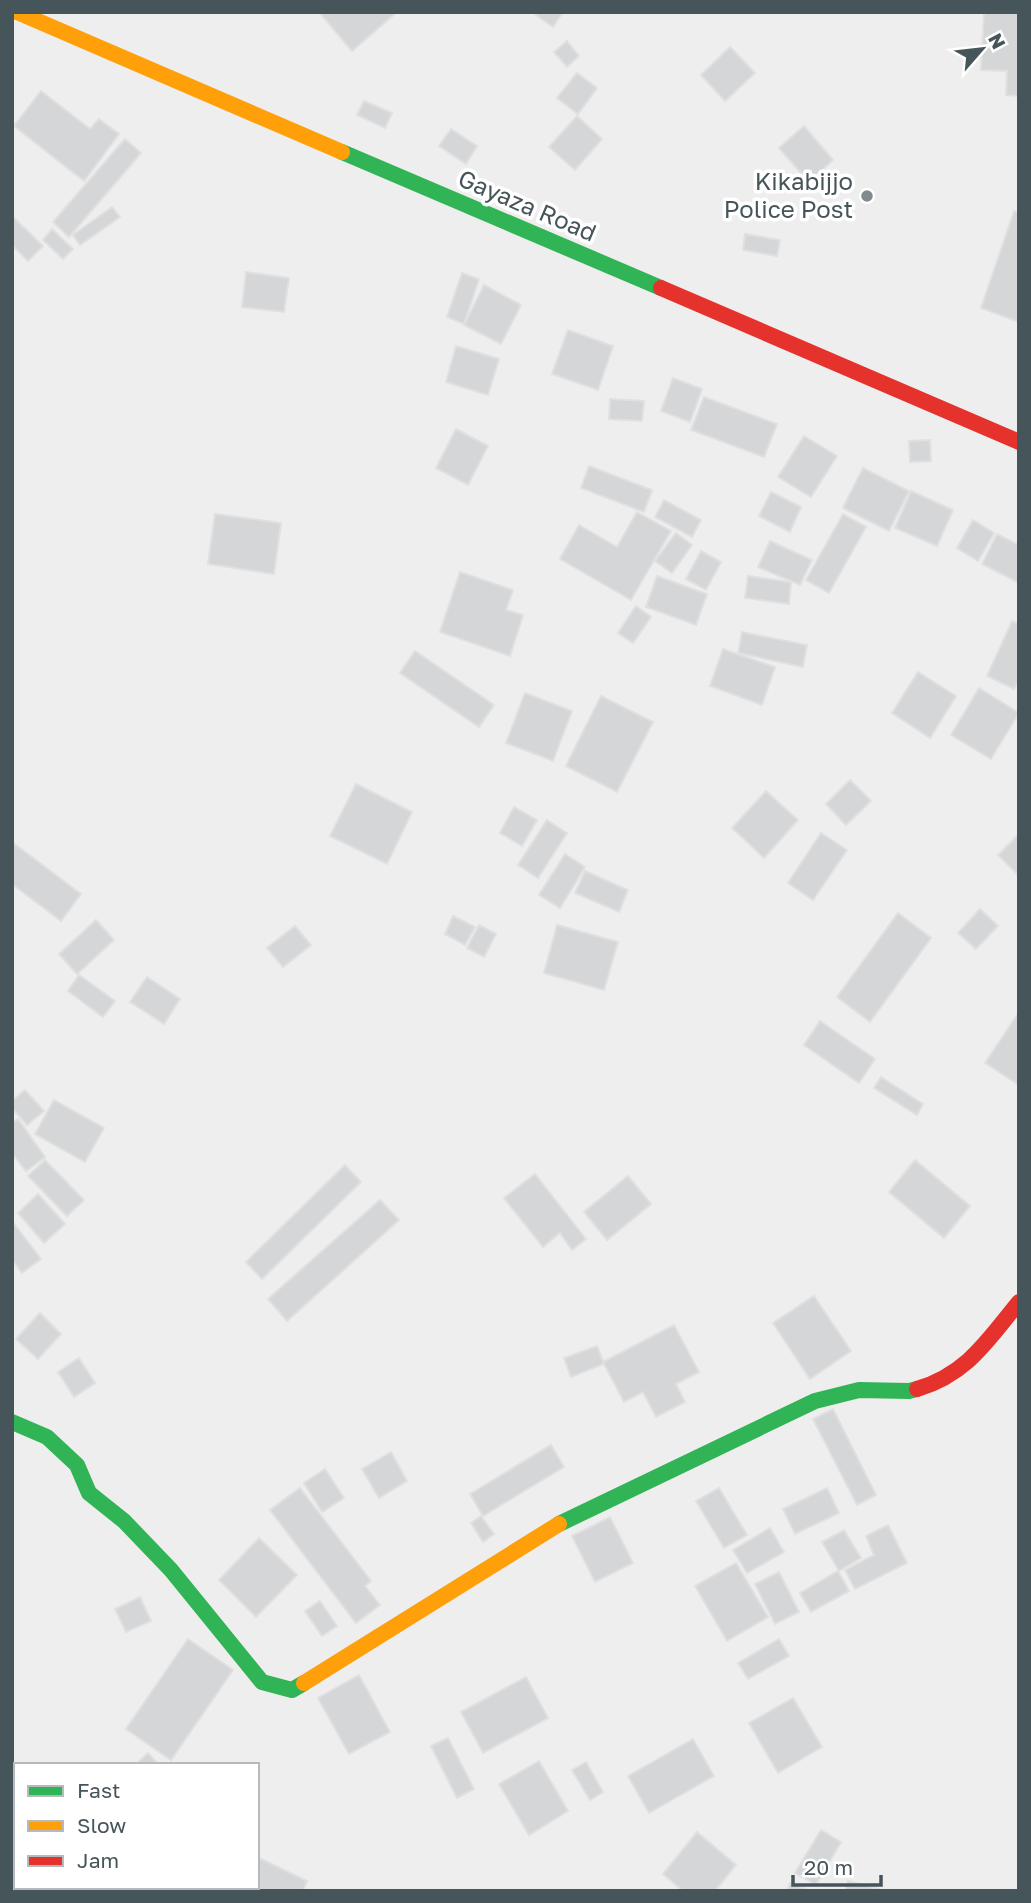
<svg xmlns="http://www.w3.org/2000/svg" width="1031" height="1903" viewBox="0 0 1031 1903" font-family="'Golos Text',sans-serif">
  <style>
    .building { fill: #d5d6d7; stroke: #e0e0e1; stroke-width: 2 }
    .lines { fill: none; stroke-linecap: round; stroke-linejoin: round }
    .fast { stroke: #30b455; stroke-width: 16 }
    .slow { stroke: #ff9f0a; stroke-width: 16 }
    .jam { stroke: #e5322d; stroke-width: 16 }
    .poi-dot { fill: #818b8e; stroke: #fff; stroke-width: 2.5 }
    .labels { text-anchor: middle; stroke-width: 7; stroke-linejoin: round; paint-order: stroke }
    .poi-label { font-size: 24px; fill: #46555a; stroke: #fff; text-anchor: end }
    .street-label { font-size: 24px; fill: #46555a; stroke: #fff }
  </style>
  <rect width="100%" height="100%" fill="#efeeee"/>
  <!-- building -->
  <g class="building">
    <polygon points="319,12 397,12 352,51"/>
    <polygon points="532,12 563,12 553,27"/>
    <polygon points="984,12 1019,12 1019,96 1006,95 1007,71 981,70"/>
    <polygon points="567,41 579,56 567,67 554,52"/>
    <polygon points="730,47 755,73 725,101 701,75"/>
    <polygon points="577,73 597,88 578,114 557,98"/>
    <polygon points="41,91 90,129 99,119 119,134 84,181 14,126"/>
    <polygon points="364,101 392,113 385,128 357,115"/>
    <polygon points="577,116 602,139 575,170 549,147"/>
    <polygon points="804,126 833,160 809,182 779,148"/>
    <polygon points="451,129 477,146 466,164 439,146"/>
    <polygon points="125,139 141,153 69,237 53,222"/>
    <polygon points="112,207 120,217 80,245 73,235"/>
    <polygon points="1014,211 1019,213 1019,322 981,308"/>
    <polygon points="12,216 43,246 28,261 12,245"/>
    <polygon points="52,229 73,249 63,259 43,240"/>
    <polygon points="745,234 780,240 777,256 743,250"/>
    <polygon points="246,272 289,278 284,312 242,307"/>
    <polygon points="462,273 479,279 464,324 447,317"/>
    <polygon points="484,285 521,305 501,344 464,325"/>
    <polygon points="568,330 613,346 598,390 552,374"/>
    <polygon points="456,346 499,359 488,395 446,382"/>
    <polygon points="673,378 702,389 690,422 661,411"/>
    <polygon points="704,397 777,424 764,457 691,430"/>
    <polygon points="610,399 644,401 642,421 609,419"/>
    <polygon points="456,429 488,446 468,485 436,468"/>
    <polygon points="804,436 837,456 811,497 778,477"/>
    <polygon points="930,440 931,461 910,462 909,441"/>
    <polygon points="589,466 652,490 644,512 581,488"/>
    <polygon points="863,468 909,491 889,531 843,508"/>
    <polygon points="911,491 953,510 937,546 895,528"/>
    <polygon points="771,492 801,507 790,532 759,516"/>
    <polygon points="664,500 701,520 692,537 655,517"/>
    <polygon points="637,512 671,531 631,600 560,559 579,525 617,547"/>
    <polygon points="215,514 281,523 274,574 208,564"/>
    <polygon points="843,514 866,527 829,593 806,580"/>
    <polygon points="973,520 994,533 978,561 957,548"/>
    <polygon points="676,533 692,545 672,573 655,561"/>
    <polygon points="997,534 1019,545 1019,583 982,564"/>
    <polygon points="770,541 812,560 800,585 758,567"/>
    <polygon points="701,551 721,562 706,590 686,579"/>
    <polygon points="460,572 513,590 506,610 523,615 510,656 440,632"/>
    <polygon points="657,576 707,594 696,625 646,607"/>
    <polygon points="748,576 791,582 789,604 745,598"/>
    <polygon points="636,606 651,617 633,643 618,633"/>
    <polygon points="1012,621 1019,624 1019,680 1014,689 987,676"/>
    <polygon points="742,632 807,645 803,667 738,653"/>
    <polygon points="723,649 775,667 762,705 710,686"/>
    <polygon points="415,651 494,705 479,727 400,673"/>
    <polygon points="918,672 956,696 930,738 892,713"/>
    <polygon points="979,688 1019,713 991,759 951,735"/>
    <polygon points="525,693 572,711 553,761 506,743"/>
    <polygon points="601,696 653,722 617,792 566,766"/>
    <polygon points="850,780 871,801 846,825 826,804"/>
    <polygon points="356,784 412,812 387,864 330,836"/>
    <polygon points="766,791 798,820 764,858 732,828"/>
    <polygon points="514,807 537,820 522,846 500,833"/>
    <polygon points="547,820 567,833 538,878 518,865"/>
    <polygon points="821,833 847,850 813,900 788,883"/>
    <polygon points="1019,834 1019,876 998,855"/>
    <polygon points="12,842 81,894 61,921 12,884"/>
    <polygon points="565,854 585,867 560,908 539,895"/>
    <polygon points="585,871 628,890 619,912 575,893"/>
    <polygon points="980,909 998,926 976,949 958,933"/>
    <polygon points="898,913 931,938 870,1022 837,997"/>
    <polygon points="453,916 475,927 465,945 445,934"/>
    <polygon points="96,920 114,940 77,974 59,954"/>
    <polygon points="479,925 496,934 484,957 467,948"/>
    <polygon points="557,925 618,942 604,990 544,973"/>
    <polygon points="295,926 311,945 283,967 267,948"/>
    <polygon points="79,975 115,1001 103,1017 68,991"/>
    <polygon points="147,977 180,999 164,1024 130,1002"/>
    <polygon points="1019,1012 1019,1085 985,1063"/>
    <polygon points="820,1021 875,1059 859,1083 804,1045"/>
    <polygon points="881,1077 923,1104 917,1115 874,1088"/>
    <polygon points="25,1090 44,1111 27,1125 12,1108 12,1101"/>
    <polygon points="54,1100 104,1128 85,1162 35,1134"/>
    <polygon points="18,1119 45,1157 26,1171 12,1153 12,1123"/>
    <polygon points="45,1160 84,1200 67,1216 28,1176"/>
    <polygon points="915,1160 970,1206 944,1238 889,1192"/>
    <polygon points="345,1165 361,1182 262,1279 246,1262"/>
    <polygon points="535,1174 586,1239 572,1250 560,1233 543,1247 504,1198"/>
    <polygon points="628,1176 651,1204 607,1240 584,1212"/>
    <polygon points="38,1194 65,1224 44,1243 18,1213"/>
    <polygon points="380,1200 399,1220 287,1321 268,1299"/>
    <polygon points="12,1221 41,1259 22,1273 12,1259"/>
    <polygon points="814,1296 851,1351 810,1379 773,1323"/>
    <polygon points="40,1313 61,1334 38,1359 16,1339"/>
    <polygon points="674,1325 699,1372 676,1384 685,1402 656,1417 643,1392 624,1402 603,1362"/>
    <polygon points="597,1346 604,1364 571,1377 564,1358"/>
    <polygon points="79,1358 95,1383 74,1397 58,1372"/>
    <polygon points="833,1409 876,1495 857,1505 813,1419"/>
    <polygon points="551,1445 564,1467 483,1516 470,1494"/>
    <polygon points="391,1452 407,1481 379,1498 362,1469"/>
    <polygon points="325,1469 344,1498 322,1512 304,1483"/>
    <polygon points="300,1488 371,1581 365,1586 380,1605 356,1623 270,1510"/>
    <polygon points="719,1488 747,1535 724,1548 696,1501"/>
    <polygon points="827,1488 839,1513 795,1534 783,1509"/>
    <polygon points="481,1516 494,1534 483,1542 471,1523"/>
    <polygon points="610,1517 633,1563 595,1582 572,1536"/>
    <polygon points="888,1525 907,1563 855,1589 845,1570 874,1555 866,1536"/>
    <polygon points="770,1528 784,1552 747,1573 733,1550"/>
    <polygon points="844,1530 861,1558 839,1571 822,1542"/>
    <polygon points="259,1538 297,1575 256,1617 219,1580"/>
    <polygon points="736,1563 768,1617 727,1641 695,1586"/>
    <polygon points="838,1571 849,1591 811,1612 800,1593"/>
    <polygon points="779,1572 799,1612 775,1624 755,1584"/>
    <polygon points="140,1597 151,1621 126,1632 115,1609"/>
    <polygon points="320,1601 337,1626 322,1636 305,1611"/>
    <polygon points="188,1639 233,1670 171,1760 126,1729"/>
    <polygon points="779,1639 789,1656 748,1679 738,1663"/>
    <polygon points="359,1675 390,1732 349,1754 318,1698"/>
    <polygon points="526,1677 548,1718 483,1753 461,1712"/>
    <polygon points="793,1698 822,1747 778,1773 749,1723"/>
    <polygon points="448,1738 474,1789 457,1798 431,1746"/>
    <polygon points="693,1739 714,1776 649,1813 628,1776"/>
    <polygon points="148,1753 159,1765 135,1765"/>
    <polygon points="539,1761 568,1811 529,1835 499,1784"/>
    <polygon points="586,1762 603,1792 590,1800 572,1770"/>
    <polygon points="821,1830 841,1842 816,1885 795,1873"/>
    <polygon points="697,1832 736,1865 715,1891 683,1891 663,1874"/>
    <polygon points="257,1857 307,1881 303,1891 227,1891 229,1887 257,1887"/>
    <polygon points="848,1881 879,1889 879,1891 845,1891"/>
    <polygon points="790,1883 811,1891 787,1891"/>
    <polygon points="39,1887 66,1887 71,1891 37,1891"/>
  </g>
  <g class="lines">
    <!-- fast -->
    <g class="fast">
      <polyline points="342,152 661,288"/>
      <polyline points="12,1422 47,1437 77,1465 89,1493 124,1521 171,1570 262,1682 292,1690 304,1683"/>
      <polyline points="559,1524 815,1401 859,1390 909,1391 917,1389"/>
    </g>
    <!-- slow -->
    <g class="slow">
      <polyline points="17,12 342,152"/>
      <polyline points="304,1683 559,1524"/>
    </g>
    <!-- jam -->
    <g class="jam">
      <polyline points="661,288 1019,442"/>
      <path d="M917,1389C967,1374 987,1341 1019,1302"/>
    </g>
  </g>
  <!-- markers -->
  <circle class="poi-dot" cx="867" cy="196" r="7"/>
  <g class="labels">
    <!-- poi labels -->
    <g class="poi-label">
      <text x="853" y="190">Kikabijjo<tspan x="853" dy="28">Police Post</tspan></text>
    </g>
    <!-- street labels -->
    <g class="street-label">
      <text transform="translate(527 206) rotate(23)" y="8">Gayaza Road</text>
    </g>
  </g>
  <!-- border -->
  <rect width="1031" height="1903" fill="none" stroke="#46555a" stroke-width="28"/>
  <!-- legend -->
  <rect x="14" y="1763" width="245" height="126" fill="#ffffff" stroke="#b5bbbd" stroke-width="2"/>
  <rect x="28" y="1786" width="35" height="10" fill="#30b455" stroke="#b5bbbd" stroke-width="2"/>
  <text x="77" y="1798" font-size="21" fill="#46555a">Fast</text>
  <rect x="28" y="1821" width="35" height="10" fill="#ff9f0a" stroke="#b5bbbd" stroke-width="2"/>
  <text x="77" y="1833" font-size="21" fill="#46555a">Slow</text>
  <rect x="28" y="1856" width="35" height="10" fill="#e5322d" stroke="#b5bbbd" stroke-width="2"/>
  <text x="77" y="1868" font-size="21" fill="#46555a">Jam</text>
  <!-- north arrow -->
  <g transform="translate(982 49) rotate(62)" stroke="#ffffff" stroke-width="5" paint-order="stroke">
  <path d="M0-5L12 26L0 18L-12 26Z" fill="#46555a"/>
  <text y="-10" font-size="19" font-weight="bold" text-anchor="middle" fill="#46555a">N</text>
  </g>
  <!-- scale -->
  <path d="M793 1875v10h88v-10" fill="none" stroke="#46555a" stroke-width="3.5"/>
  <text x="804" y="1875" font-size="21" fill="#46555a" stroke="#ffffff" stroke-width="5" paint-order="stroke">20 m</text>
</svg>
